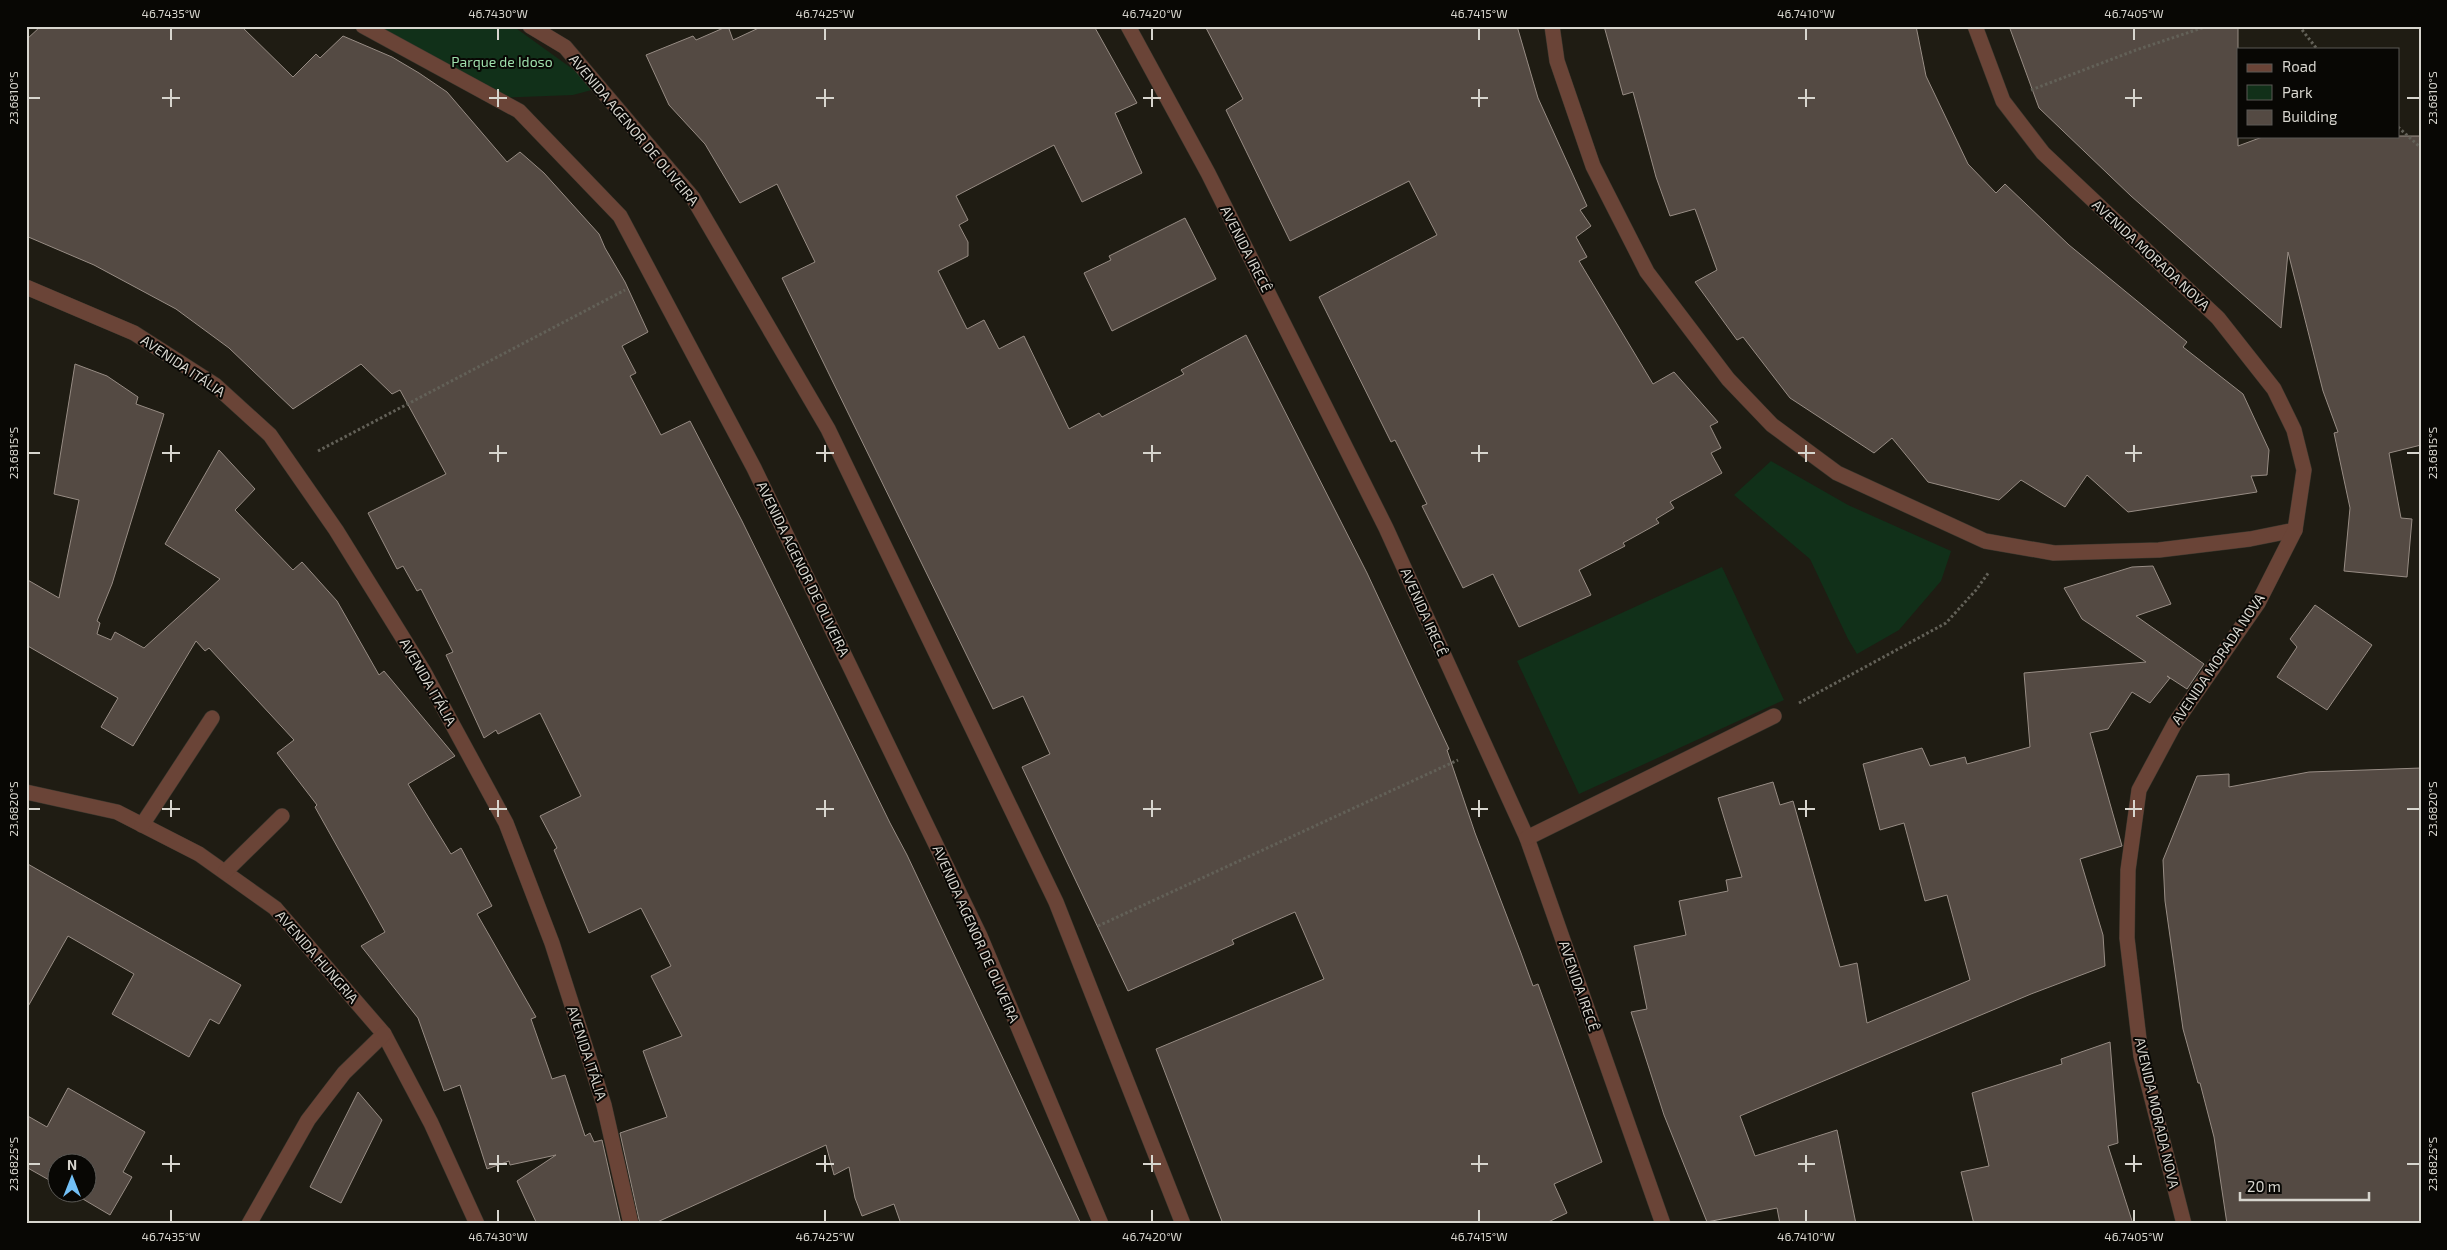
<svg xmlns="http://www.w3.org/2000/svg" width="2447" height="1250" viewBox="0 0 2447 1250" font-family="'Exo 2',sans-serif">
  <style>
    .green { fill: #113019 }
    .building { fill: #544a43; stroke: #978c84 }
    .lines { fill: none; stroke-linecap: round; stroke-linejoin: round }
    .minor-casing { stroke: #39362d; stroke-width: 16 }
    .path { stroke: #636158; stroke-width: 3; stroke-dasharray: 2.5 2.5; stroke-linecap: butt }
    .minor { stroke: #6a4437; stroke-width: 15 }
    .ticks { fill: none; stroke: #d7d5ce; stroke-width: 2 }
    .labels { text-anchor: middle; stroke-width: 4; stroke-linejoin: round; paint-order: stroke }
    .park-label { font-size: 14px; fill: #9edeab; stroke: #080704 }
    .street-label { font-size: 14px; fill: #d7d5ce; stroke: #080704 }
    .neatline { fill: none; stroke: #d7d5ce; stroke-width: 2 }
    .ticks-label { font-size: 12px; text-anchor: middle; fill: #d7d5ce }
  </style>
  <rect width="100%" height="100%" fill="#1f1c13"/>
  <!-- green -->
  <g class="green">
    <polygon points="361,26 513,26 599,88 573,95 495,98"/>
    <polygon points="1771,461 1848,505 1951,551 1941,581 1899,630 1857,654 1848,639 1810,559 1734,495"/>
    <polygon points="1722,567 1784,700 1579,794 1517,661"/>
  </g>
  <!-- building -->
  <g class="building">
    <polygon points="41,26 241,26 293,77 316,54 320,58 343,36 392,57 419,73 447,92 507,162 520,152 544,173 599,234 605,248 625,282 648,332 622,346 636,373 630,376 661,435 690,421 742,521 890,823 907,855 1081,1224 901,1224 894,1204 862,1216 855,1198 849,1167 834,1175 826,1145 653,1224 640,1224 620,1133 667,1117 643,1051 682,1036 651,976 671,966 641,908 589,933 554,850 557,848 540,816 581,796 540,713 498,734 496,730 484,738 446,655 453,652 421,589 417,591 403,566 397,569 368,513 446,474 400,390 392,394 361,364 293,409 229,348 176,309 94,265 26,236 26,40"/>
    <polygon points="728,26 733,40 763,26 1094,26 1137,103 1115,113 1142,173 1082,202 1054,145 956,196 968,220 959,225 968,242 968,256 938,271 967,329 984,320 999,349 1024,336 1069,429 1099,413 1102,417 1184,374 1181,370 1246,335 1367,573 1449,749 1447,750 1475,833 1521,953 1533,986 1538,984 1559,1042 1602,1162 1554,1184 1567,1213 1544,1224 1223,1224 1156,1049 1324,979 1295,912 1232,940 1234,944 1128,991 1022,767 1050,754 1023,696 993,709 782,278 815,262 777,184 740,203 705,144 669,105 646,55 693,36 696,40"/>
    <polygon points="1205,26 1517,26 1538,98 1587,206 1580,210 1591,226 1576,237 1587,257 1579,261 1653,384 1674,372 1718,422 1710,426 1721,448 1711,453 1722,473 1670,502 1674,508 1656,519 1659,523 1623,543 1625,546 1579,570 1591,595 1519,627 1493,574 1463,588 1422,506 1427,504 1395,440 1391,442 1319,297 1437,235 1409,181 1290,241 1226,110 1243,99"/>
    <polygon points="1604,26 1916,26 1926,76 1968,164 1996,193 2005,184 2069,245 2187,342 2183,347 2243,394 2269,450 2267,475 2251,476 2257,492 2128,512 2087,475 2065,507 2021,480 1999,500 1928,482 1892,438 1874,453 1790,398 1743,337 1737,340 1695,282 1717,270 1695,209 1670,216 1656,177 1633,92 1623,95"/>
    <polygon points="2009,26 2238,26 2238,146 2265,136 2421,136 2421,445 2389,453 2401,518 2412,519 2407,577 2344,571 2350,508 2334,433 2338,432 2323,391 2288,252 2281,328 2131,196 2039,108"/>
    <polygon points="1185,218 1216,279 1112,331 1084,273 1111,260 1109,256"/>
    <polygon points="75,364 107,376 138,397 136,404 164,414 112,584 97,621 100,623 97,634 111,640 115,632 144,648 220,579 165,544 219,450 255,489 235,510 293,570 302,562 337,601 379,675 384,671 455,756 408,784 451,854 461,848 492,906 477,914 536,1017 531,1019 552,1079 565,1075 585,1136 590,1133 594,1142 602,1140 621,1224 537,1224 517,1181 556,1155 510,1165 509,1161 487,1169 460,1085 444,1091 418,1018 361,946 385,932 315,807 317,805 277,753 294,740 209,648 205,651 196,641 133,746 101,727 118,698 26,645 26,579 59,598 79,500 54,494"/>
    <polygon points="2153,566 2171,604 2136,616 2204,664 2187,689 2167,676 2170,678 2150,703 2132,692 2108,729 2090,733 2122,846 2080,859 2103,935 2105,966 2031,994 1740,1116 1755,1156 1837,1130 1856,1224 1780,1224 1777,1208 1707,1222 1664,1115 1631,1012 1647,1009 1634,946 1686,935 1679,901 1728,891 1726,880 1742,877 1718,798 1773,782 1780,805 1793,801 1840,967 1857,963 1867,1023 1970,980 1947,895 1925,901 1904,823 1880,830 1863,764 1922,748 1930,766 1965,757 1967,764 2030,747 2024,673 2146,662 2082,619 2064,588 2132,567"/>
    <polygon points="2315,605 2372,645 2327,710 2277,677 2297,647 2290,639"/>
    <polygon points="2421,768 2421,1224 2227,1224 2214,1137 2200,1083 2198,1083 2183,1029 2165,901 2163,860 2197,776 2229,774 2229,787 2309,772"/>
    <polygon points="26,863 241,985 219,1024 210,1019 189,1057 112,1014 134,974 68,936 26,1010"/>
    <polygon points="2110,1042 2118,1143 2108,1146 2133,1224 1974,1224 1961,1172 1989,1166 1972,1093 2062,1064 2061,1059"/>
    <polygon points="68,1088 145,1132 123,1172 132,1177 110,1215 71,1192 88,1192 88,1162 58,1162 58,1185 26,1167 26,1115 47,1127"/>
    <polygon points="358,1092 382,1120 341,1203 310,1187"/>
  </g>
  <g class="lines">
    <defs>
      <g id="minor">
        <polyline points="363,26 519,111 620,216 754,468 980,936 1101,1224"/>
        <polyline points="530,26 565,47 693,198 828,429 1056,902 1183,1224"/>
        <polyline points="1128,26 1208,173 1386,528 1527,838 1663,1224"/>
        <polyline points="1552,26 1557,61 1593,166 1647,272 1728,379 1772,425 1837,473 1985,541 2054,553 2159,550 2250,539 2295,530"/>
        <polyline points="1975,26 2003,101 2043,153 2218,318 2274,389 2294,430 2304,470 2295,530 2258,603 2175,723 2139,790 2128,870 2127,938 2141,1056 2184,1224"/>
        <polyline points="26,287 134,333 215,385 270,435 336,530 424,672 506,823 552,943 604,1105 631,1224"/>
        <polyline points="26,792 117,812 199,854 275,908 384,1034 431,1123 477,1224"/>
        <polyline points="142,825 212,718"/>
        <polyline points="1527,838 1774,716"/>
        <polyline points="225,872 282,816"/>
        <polyline points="249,1224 308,1120 344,1073 384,1034"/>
      </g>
    </defs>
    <!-- minor casing -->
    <use href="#minor" class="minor-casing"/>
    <!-- path -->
    <g class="path">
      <polyline points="2299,26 2317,49"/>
      <polyline points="2031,90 2136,50 2208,26"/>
      <polyline points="2398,127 2421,148"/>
      <polyline points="318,451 625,290"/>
      <polyline points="1799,703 1946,623 1976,590 1989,572"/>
      <polyline points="1098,926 1458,760"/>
    </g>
    <!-- minor -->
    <use href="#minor" class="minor"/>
  </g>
  <!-- ticks -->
  <path class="ticks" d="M171,28V40M498,28V40M825,28V40M1152,28V40M1479,28V40M1806,28V40M2134,28V40M171,89V107M498,89V107M825,89V107M1152,89V107M1479,89V107M1806,89V107M2134,89V107M28,98H40M162,98H180M489,98H507M816,98H834M1143,98H1161M1471,98H1488M1798,98H1815M2125,98H2142M2407,98H2420M171,445V462M498,445V462M825,445V462M1152,445V462M1479,445V462M1806,445V462M2134,445V462M28,453H40M162,453H180M489,453H507M816,453H834M1143,453H1161M1471,453H1488M1798,453H1815M2125,453H2142M2407,453H2420M171,800V817M498,800V817M825,800V817M1152,800V817M1479,800V817M1806,800V817M2134,800V817M28,809H40M162,809H180M489,809H507M816,809H834M1143,809H1161M1471,809H1488M1798,809H1815M2125,809H2142M2407,809H2420M171,1155V1172M498,1155V1172M825,1155V1172M1152,1155V1172M1479,1155V1172M1806,1155V1172M2134,1155V1172M28,1164H40M162,1164H180M489,1164H507M816,1164H834M1143,1164H1161M1471,1164H1488M1798,1164H1815M2125,1164H2142M2407,1164H2420M171,1210V1222M498,1210V1222M825,1210V1222M1152,1210V1222M1479,1210V1222M1806,1210V1222M2134,1210V1222"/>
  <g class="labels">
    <!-- park labels -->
    <g class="park-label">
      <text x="502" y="67">Parque de Idoso</text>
    </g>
    <!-- street labels -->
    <g class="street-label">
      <text transform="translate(634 130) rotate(50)" y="5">AVENIDA AGENOR DE OLIVEIRA</text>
      <text transform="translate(1246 249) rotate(63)" y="5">AVENIDA IRECÊ</text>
      <text transform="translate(2151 255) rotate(43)" y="5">AVENIDA MORADA NOVA</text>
      <text transform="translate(183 366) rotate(34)" y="5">AVENIDA ITÁLIA</text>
      <text transform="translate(803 569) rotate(64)" y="5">AVENIDA AGENOR DE OLIVEIRA</text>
      <text transform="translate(1424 612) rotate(66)" y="5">AVENIDA IRECÊ</text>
      <text transform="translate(2218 659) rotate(-56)" y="5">AVENIDA MORADA NOVA</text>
      <text transform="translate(428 682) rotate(60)" y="5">AVENIDA ITÁLIA</text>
      <text transform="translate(976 934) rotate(66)" y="5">AVENIDA AGENOR DE OLIVEIRA</text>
      <text transform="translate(317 957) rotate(49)" y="5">AVENIDA HUNGRIA</text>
      <text transform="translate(1579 986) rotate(71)" y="5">AVENIDA IRECÊ</text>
      <text transform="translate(587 1053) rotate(72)" y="5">AVENIDA ITÁLIA</text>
      <text transform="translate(2157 1113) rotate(77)" y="5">AVENIDA MORADA NOVA</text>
    </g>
  </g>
  <!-- border -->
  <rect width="2447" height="1250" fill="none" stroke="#080704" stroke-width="55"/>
  <!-- legend -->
  <rect x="2237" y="48" width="162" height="90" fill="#080704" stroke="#5b5955"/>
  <rect x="2247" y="64" width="25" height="8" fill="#6a4437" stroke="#5b5955"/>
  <text x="2282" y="72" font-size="15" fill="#d7d5ce">Road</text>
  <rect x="2247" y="85" width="25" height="15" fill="#113019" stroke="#5b5955"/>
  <text x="2282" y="98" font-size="15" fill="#d7d5ce">Park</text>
  <rect x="2247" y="110" width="25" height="15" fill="#544a43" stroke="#5b5955"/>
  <text x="2282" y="122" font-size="15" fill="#d7d5ce">Building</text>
  <!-- north arrow -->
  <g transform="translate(72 1178)"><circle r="24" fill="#080704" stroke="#5b5955"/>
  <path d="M0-4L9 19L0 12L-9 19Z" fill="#73c0f6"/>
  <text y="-8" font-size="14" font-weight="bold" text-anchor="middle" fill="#d7d5ce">N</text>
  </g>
  <!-- scale -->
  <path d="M2240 1192v8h129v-8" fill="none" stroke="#d7d5ce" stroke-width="2.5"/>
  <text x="2247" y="1192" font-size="15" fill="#d7d5ce" stroke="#080704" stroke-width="4" paint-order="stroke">20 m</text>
  <rect x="28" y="28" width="2392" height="1194" class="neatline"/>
  <g class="ticks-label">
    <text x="171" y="18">46.7435°W</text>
    <text x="498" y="18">46.7430°W</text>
    <text x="825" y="18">46.7425°W</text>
    <text x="1152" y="18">46.7420°W</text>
    <text x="1479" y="18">46.7415°W</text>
    <text x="1806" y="18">46.7410°W</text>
    <text x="2134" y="18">46.7405°W</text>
    <text transform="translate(14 98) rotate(-90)" y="4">23.6810°S</text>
    <text transform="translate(2433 98) rotate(-90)" y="4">23.6810°S</text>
    <text transform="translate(14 453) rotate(-90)" y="4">23.6815°S</text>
    <text transform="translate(2433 453) rotate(-90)" y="4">23.6815°S</text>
    <text transform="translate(14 809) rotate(-90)" y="4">23.6820°S</text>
    <text transform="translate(2433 809) rotate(-90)" y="4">23.6820°S</text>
    <text transform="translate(14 1164) rotate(-90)" y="4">23.6825°S</text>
    <text transform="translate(2433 1164) rotate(-90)" y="4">23.6825°S</text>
    <text x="171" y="1241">46.7435°W</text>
    <text x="498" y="1241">46.7430°W</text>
    <text x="825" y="1241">46.7425°W</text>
    <text x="1152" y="1241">46.7420°W</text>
    <text x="1479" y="1241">46.7415°W</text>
    <text x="1806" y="1241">46.7410°W</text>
    <text x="2134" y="1241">46.7405°W</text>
  </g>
</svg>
